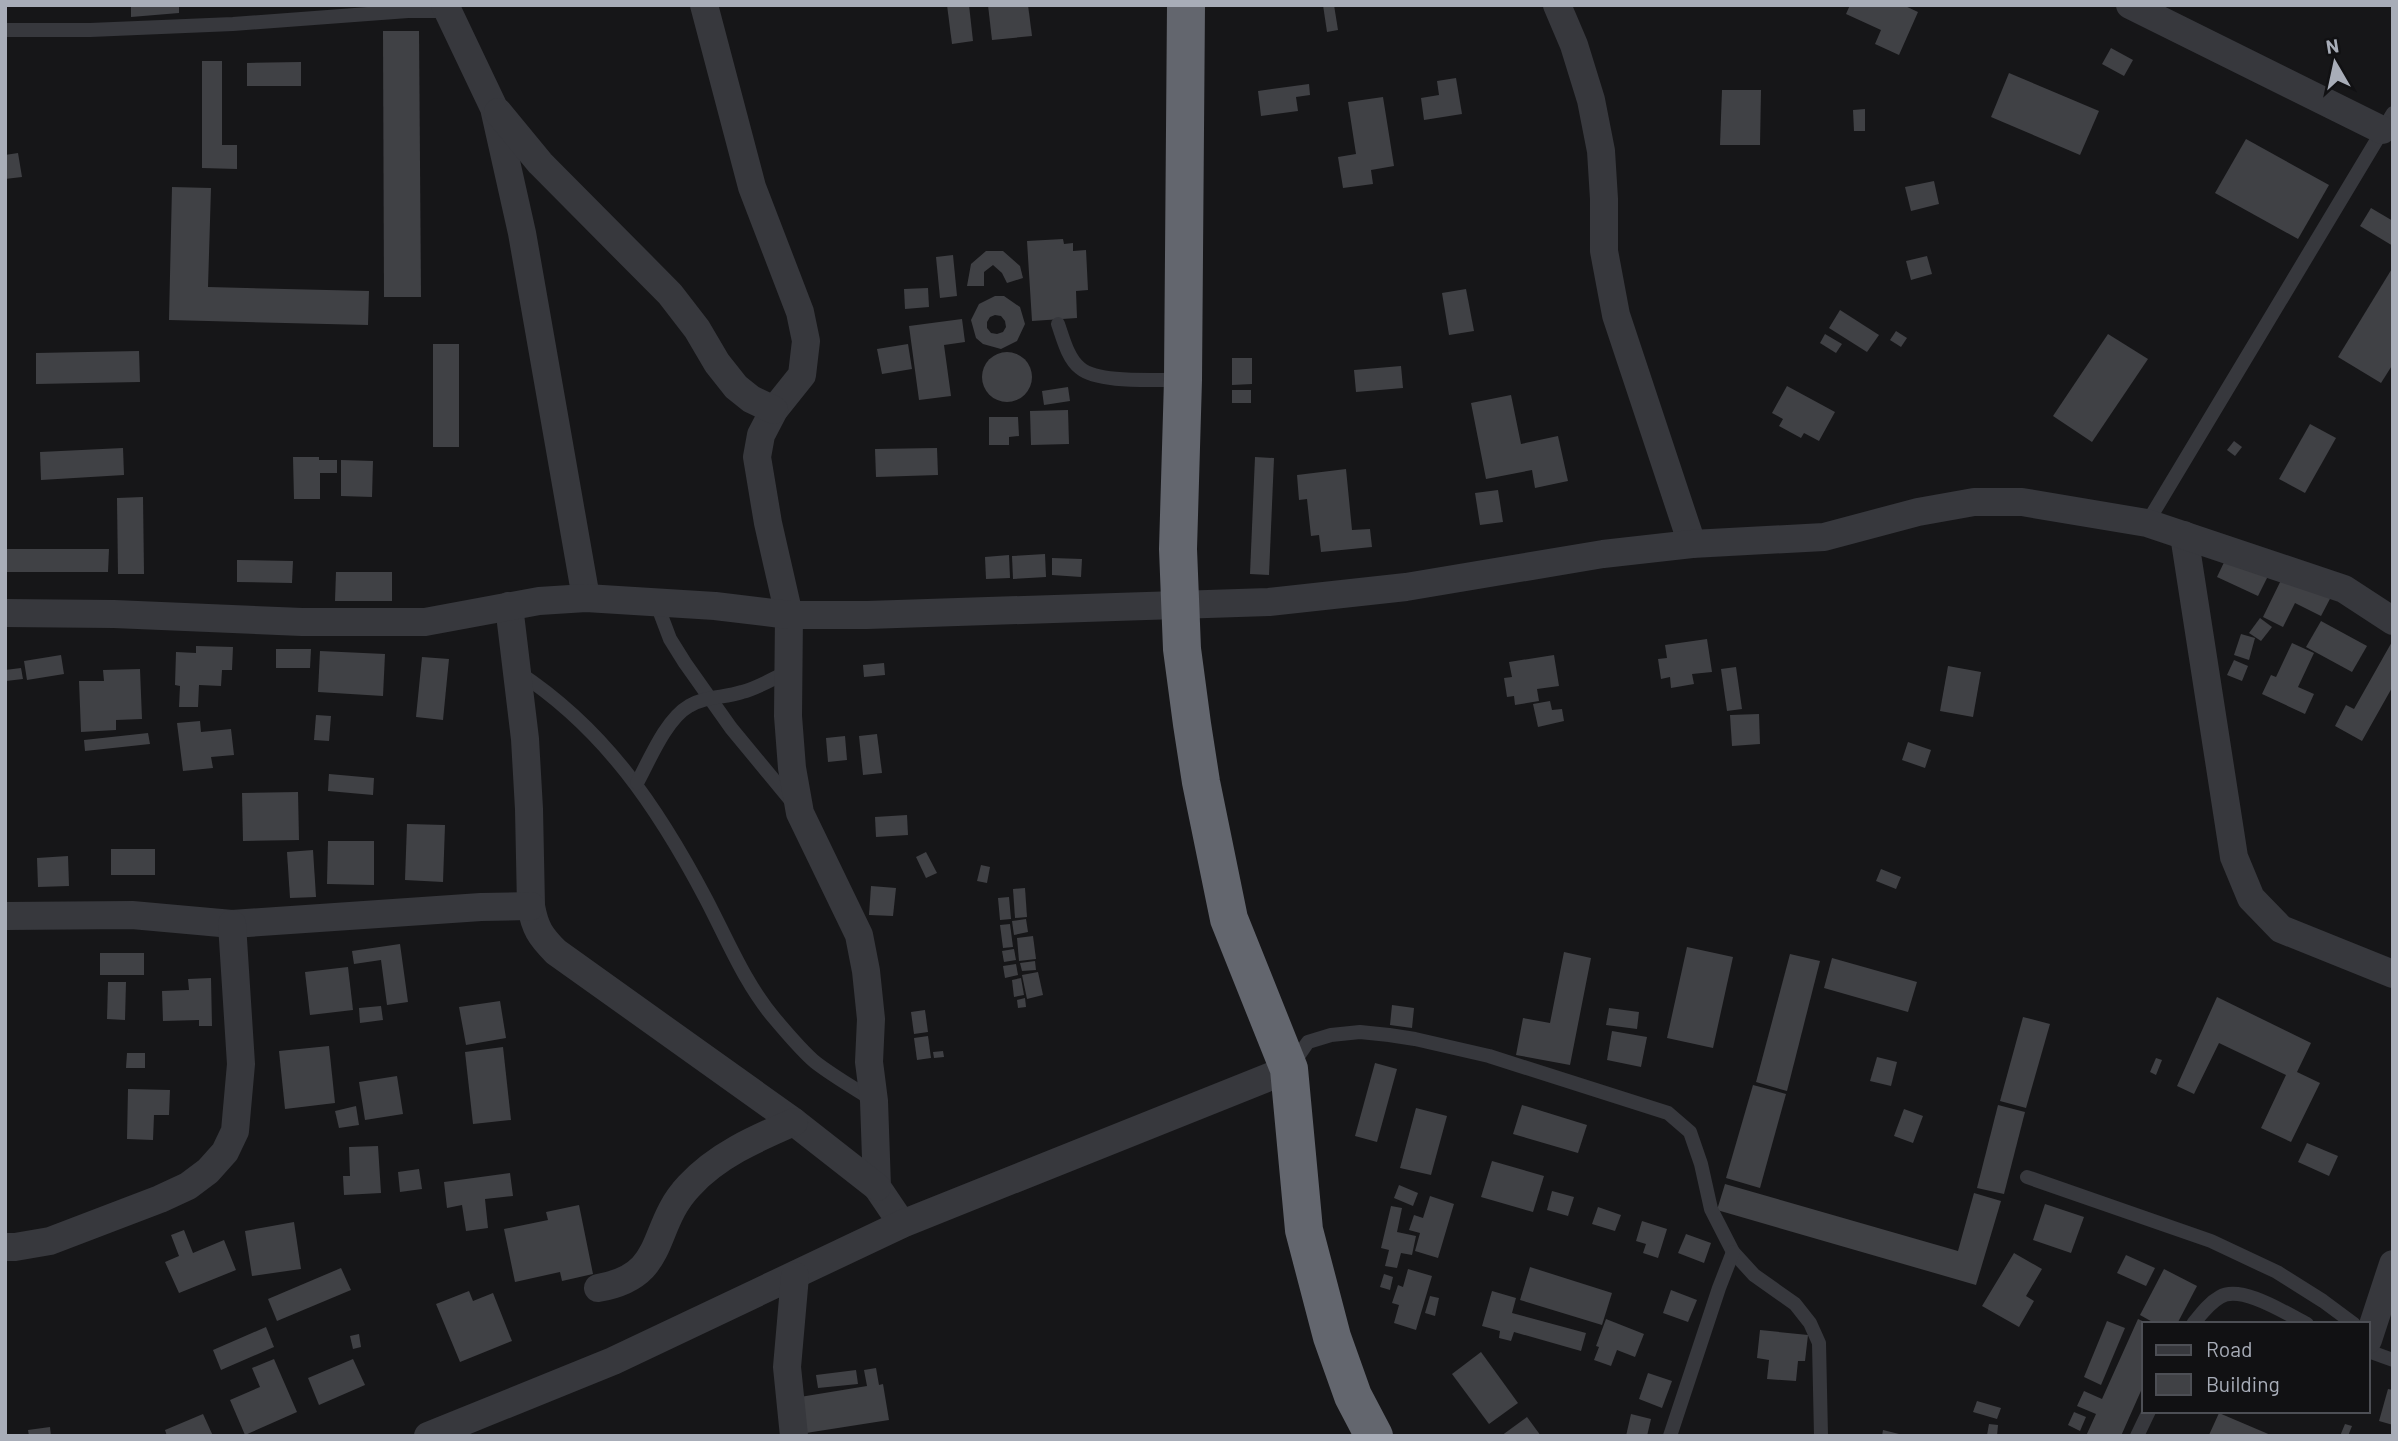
<svg xmlns="http://www.w3.org/2000/svg" width="2398" height="1441" viewBox="0 0 2398 1441" font-family="Barlow,sans-serif">
  <style>
    .building { fill: #404145; fill-rule: evenodd }
    .lines { fill: none; stroke-linecap: round; stroke-linejoin: round }
    .lane { stroke: #37383d; stroke-width: 14 }
    .street { stroke: #37383d; stroke-width: 28 }
    .highway { stroke: #63666e; stroke-width: 38 }
  </style>
  <rect width="100%" height="100%" fill="#161618"/>
  <!-- building -->
  <g class="building">
    <polygon points="131,5 179,5 179,13 131,17"/>
    <polygon points="947,5 969,5 973,41 952,44"/>
    <polygon points="988,5 1028,5 1032,36 992,40"/>
    <polygon points="1323,5 1334,5 1338,30 1327,32"/>
    <polygon points="1850,5 1903,5 1918,12 1899,55 1875,44 1881,30 1846,14"/>
    <polygon points="383,31 419,31 421,297 384,297"/>
    <polygon points="2111,48 2133,60 2124,76 2102,64"/>
    <polygon points="202,61 222,61 222,145 237,145 237,169 202,168"/>
    <polygon points="301,62 301,86 247,86 247,63"/>
    <polygon points="2009,73 2099,111 2080,155 1991,117"/>
    <polygon points="1456,78 1462,114 1424,120 1421,98 1439,95 1437,81"/>
    <polygon points="1309,84 1310,95 1296,97 1298,111 1261,116 1258,91"/>
    <polygon points="1722,90 1761,90 1760,145 1720,145"/>
    <polygon points="1383,97 1394,166 1371,170 1373,184 1343,188 1338,157 1356,154 1348,102"/>
    <polygon points="1865,109 1865,131 1854,131 1853,110"/>
    <polygon points="2246,139 2329,185 2298,239 2215,193"/>
    <polygon points="18,153 22,177 5,179 5,155"/>
    <polygon points="1934,181 1939,204 1911,211 1905,187"/>
    <polygon points="172,187 211,188 208,287 369,291 368,325 169,320"/>
    <polygon points="2371,208 2393,221 2393,246 2360,226"/>
    <polygon points="1063,239 1064,244 1073,243 1073,251 1086,250 1088,290 1076,291 1077,318 1032,321 1027,241"/>
    <polygon points="986,251 1003,251 1020,266 1023,278 1007,283 1002,273 993,265 984,272 984,286 967,286 971,264"/>
    <polygon points="953,255 957,296 940,298 936,257"/>
    <polygon points="1927,256 1932,274 1911,280 1906,261"/>
    <polygon points="2393,267 2393,364 2381,383 2338,357"/>
    <polygon points="928,288 929,307 905,309 904,289"/>
    <polygon points="1466,289 1474,331 1449,335 1442,293"/>
    <path d="M995,296H1004L1020,307L1025,324L1017,341L1001,349L983,344L976,338L971,320L979,304ZM995,315L1001,316L1005,321L1006,327L1003,332L997,334L991,333L987,328V322L990,317Z"/>
    <polygon points="1840,310 1879,335 1867,352 1829,328"/>
    <polygon points="962,319 965,342 944,345 951,396 919,400 909,326"/>
    <polygon points="1896,331 1907,338 1901,347 1890,340"/>
    <polygon points="1825,334 1842,344 1836,353 1820,343"/>
    <polygon points="2108,334 2148,359 2092,442 2053,416"/>
    <rect x="433" y="344" width="26" height="103"/>
    <polygon points="908,344 912,369 882,374 877,349"/>
    <polygon points="139,351 140,382 36,384 36,353"/>
    <circle cx="1007" cy="377" r="25"/>
    <polygon points="1232,358 1252,358 1252,384 1232,385"/>
    <polygon points="1401,366 1403,388 1356,392 1354,370"/>
    <polygon points="1787,386 1835,412 1819,441 1804,433 1801,438 1779,426 1783,419 1772,413"/>
    <polygon points="1068,387 1070,401 1044,405 1042,391"/>
    <rect x="1232" y="390" width="19" height="13"/>
    <polygon points="1511,395 1521,444 1558,436 1568,481 1535,488 1532,470 1486,479 1471,403"/>
    <polygon points="1068,410 1069,444 1031,445 1030,411"/>
    <polygon points="989,417 1018,417 1019,436 1009,437 1009,445 989,445"/>
    <polygon points="2310,424 2336,438 2305,493 2279,479"/>
    <polygon points="2234,441 2242,447 2235,456 2227,450"/>
    <polygon points="123,448 124,475 41,480 40,452"/>
    <polygon points="937,448 938,475 876,477 875,449"/>
    <polygon points="293,457 319,457 319,460 337,460 337,473 320,473 320,499 294,499"/>
    <polygon points="1255,457 1274,458 1269,575 1250,574"/>
    <polygon points="341,460 373,461 372,497 341,496"/>
    <polygon points="1346,469 1352,530 1370,529 1372,547 1321,552 1319,535 1311,536 1307,499 1299,500 1297,475"/>
    <polygon points="1498,490 1503,522 1480,525 1475,493"/>
    <polygon points="143,497 144,574 118,574 117,498"/>
    <polygon points="5,549 109,549 108,572 5,572"/>
    <polygon points="2229,552 2270,572 2258,596 2217,577"/>
    <polygon points="1045,554 1046,577 1013,579 1012,556"/>
    <polygon points="1009,555 1010,578 986,579 985,557"/>
    <polygon points="1052,558 1082,559 1081,577 1052,575"/>
    <polygon points="237,560 293,561 292,583 237,582"/>
    <polygon points="336,572 392,572 392,601 335,601"/>
    <polygon points="2285,572 2332,595 2321,616 2295,603 2283,627 2263,617"/>
    <polygon points="2260,618 2272,627 2261,641 2249,633"/>
    <polygon points="2321,621 2367,646 2352,672 2306,647"/>
    <polygon points="2241,634 2255,638 2249,660 2234,655"/>
    <polygon points="1707,639 1712,672 1692,674 1694,684 1671,688 1670,677 1661,679 1658,659 1667,658 1665,645"/>
    <polygon points="2393,640 2393,686 2362,741 2335,726 2346,705 2354,709"/>
    <polygon points="2292,643 2314,653 2298,687 2314,694 2305,714 2262,694 2271,675 2276,677"/>
    <polygon points="196,646 233,647 232,670 222,670 221,686 199,685 198,707 179,707 180,686 175,685 176,652 196,653"/>
    <polygon points="276,649 311,649 310,668 276,668"/>
    <polygon points="320,651 385,654 383,696 318,692"/>
    <polygon points="61,655 64,674 27,680 24,661"/>
    <polygon points="1554,655 1559,686 1537,689 1539,701 1515,705 1514,696 1507,697 1504,678 1512,677 1509,662"/>
    <polygon points="422,657 449,659 443,720 416,717"/>
    <polygon points="2234,660 2248,666 2242,681 2227,675"/>
    <polygon points="884,663 885,675 864,677 863,665"/>
    <polygon points="1948,666 1981,672 1973,717 1940,711"/>
    <polygon points="1736,667 1742,709 1727,711 1721,669"/>
    <polygon points="21,668 23,679 6,681 5,670"/>
    <polygon points="140,669 142,719 116,720 116,730 81,732 79,681 104,681 103,670"/>
    <polygon points="1550,701 1552,710 1562,709 1564,721 1538,727 1533,704"/>
    <polygon points="1759,714 1760,744 1732,746 1730,715"/>
    <polygon points="316,715 331,716 329,741 314,740"/>
    <polygon points="200,721 201,732 231,729 234,755 211,757 213,768 183,771 177,723"/>
    <polygon points="148,733 150,744 85,751 84,740"/>
    <polygon points="877,734 882,773 863,775 859,736"/>
    <polygon points="845,736 847,760 828,762 826,738"/>
    <polygon points="1908,742 1931,750 1925,768 1902,760"/>
    <polygon points="329,774 374,778 373,795 328,791"/>
    <polygon points="298,792 299,840 243,841 242,793"/>
    <polygon points="907,815 908,835 876,837 875,817"/>
    <polygon points="407,824 445,825 443,882 405,880"/>
    <polygon points="328,841 374,841 374,885 327,884"/>
    <rect x="111" y="849" width="44" height="26"/>
    <polygon points="313,850 316,897 290,898 287,852"/>
    <polygon points="926,852 937,873 926,878 916,857"/>
    <polygon points="68,856 69,886 38,887 37,858"/>
    <polygon points="981,865 990,867 987,883 977,881"/>
    <polygon points="1881,869 1901,877 1896,889 1876,881"/>
    <polygon points="871,886 896,888 893,916 869,915"/>
    <polygon points="1025,888 1027,917 1015,918 1013,889"/>
    <polygon points="1009,897 1011,919 1000,920 998,898"/>
    <polygon points="1026,919 1028,932 1014,935 1012,921"/>
    <polygon points="1010,924 1013,947 1003,948 1000,925"/>
    <polygon points="1033,936 1036,959 1019,961 1017,938"/>
    <polygon points="400,944 408,1002 387,1005 381,960 354,964 352,951"/>
    <polygon points="1687,947 1733,957 1713,1048 1667,1038"/>
    <polygon points="1014,949 1016,960 1004,962 1002,951"/>
    <polygon points="1564,952 1591,958 1570,1065 1516,1055 1523,1018 1550,1023"/>
    <rect x="100" y="953" width="44" height="22"/>
    <polygon points="1790,954 1820,961 1787,1091 1756,1082"/>
    <polygon points="1832,958 1917,982 1908,1012 1824,988"/>
    <polygon points="1035,961 1036,970 1022,971 1020,963"/>
    <polygon points="1016,964 1018,975 1005,978 1003,966"/>
    <polygon points="348,967 353,1010 310,1015 305,972"/>
    <polygon points="1038,972 1043,995 1027,999 1022,975"/>
    <polygon points="211,978 212,1026 199,1026 199,1020 163,1021 162,991 189,990 188,979"/>
    <polygon points="1021,978 1024,995 1014,997 1012,980"/>
    <polygon points="108,982 126,982 125,1020 107,1019"/>
    <polygon points="2217,997 2311,1043 2297,1072 2320,1083 2291,1142 2261,1128 2286,1075 2219,1043 2194,1094 2177,1086"/>
    <polygon points="1025,998 1026,1007 1018,1008 1017,1000"/>
    <polygon points="500,1001 506,1038 466,1045 459,1007"/>
    <polygon points="1392,1005 1414,1008 1412,1028 1390,1025"/>
    <polygon points="381,1006 383,1020 360,1023 359,1008"/>
    <polygon points="1609,1008 1639,1012 1637,1029 1606,1025"/>
    <polygon points="925,1010 928,1032 914,1034 911,1012"/>
    <polygon points="2023,1017 2050,1024 2026,1108 2000,1101"/>
    <polygon points="1612,1031 1647,1037 1641,1067 1607,1060"/>
    <polygon points="928,1036 931,1058 917,1060 914,1038"/>
    <polygon points="329,1046 335,1103 285,1109 279,1051"/>
    <polygon points="503,1047 511,1120 473,1124 465,1052"/>
    <polygon points="943,1051 944,1057 934,1058 933,1052"/>
    <polygon points="127,1053 145,1053 145,1068 126,1068"/>
    <polygon points="1877,1057 1897,1062 1891,1086 1870,1081"/>
    <polygon points="2156,1058 2162,1060 2156,1075 2150,1072"/>
    <polygon points="1375,1063 1397,1069 1377,1142 1355,1136"/>
    <polygon points="397,1076 403,1114 365,1120 359,1082"/>
    <polygon points="1753,1085 1786,1094 1760,1188 1726,1178"/>
    <polygon points="128,1089 170,1090 169,1115 154,1115 153,1140 127,1139"/>
    <polygon points="1522,1105 1587,1125 1578,1153 1513,1134"/>
    <polygon points="1998,1105 2025,1112 2004,1194 1977,1188"/>
    <polygon points="356,1106 359,1125 339,1128 335,1111"/>
    <polygon points="1416,1108 1447,1116 1431,1175 1400,1168"/>
    <polygon points="1904,1109 1923,1116 1913,1143 1894,1136"/>
    <polygon points="2307,1143 2338,1156 2329,1176 2298,1162"/>
    <polygon points="378,1146 381,1193 344,1195 343,1176 350,1176 349,1147"/>
    <polygon points="1492,1161 1544,1176 1533,1212 1481,1197"/>
    <polygon points="419,1169 422,1189 400,1192 398,1172"/>
    <polygon points="510,1173 513,1196 485,1199 488,1228 466,1231 462,1205 447,1208 444,1182"/>
    <polygon points="1725,1184 1958,1251 1974,1193 2001,1201 1976,1285 1717,1210"/>
    <polygon points="1399,1185 1418,1193 1413,1206 1394,1198"/>
    <polygon points="1552,1191 1574,1197 1568,1216 1547,1210"/>
    <polygon points="1430,1196 1454,1204 1438,1258 1415,1251 1420,1233 1409,1230 1414,1215 1423,1218"/>
    <polygon points="2045,1204 2084,1217 2071,1253 2033,1240"/>
    <polygon points="579,1205 593,1274 562,1281 560,1272 515,1282 504,1229 548,1220 546,1212"/>
    <polygon points="1391,1206 1402,1208 1397,1232 1416,1236 1412,1255 1401,1253 1397,1268 1385,1266 1389,1250 1381,1248"/>
    <polygon points="1598,1207 1621,1215 1615,1231 1592,1224"/>
    <polygon points="1642,1221 1667,1229 1658,1258 1643,1253 1646,1244 1636,1241"/>
    <polygon points="294,1222 301,1269 252,1276 245,1231"/>
    <polygon points="184,1230 193,1253 224,1240 236,1270 179,1293 165,1262 179,1256 171,1235"/>
    <polygon points="1686,1234 1711,1243 1704,1263 1678,1253"/>
    <polygon points="2014,1253 2042,1269 2026,1296 2034,1301 2019,1327 1982,1306"/>
    <polygon points="2126,1255 2155,1268 2146,1286 2117,1273"/>
    <polygon points="1530,1267 1612,1293 1602,1325 1520,1300"/>
    <polygon points="341,1268 351,1290 277,1321 268,1299"/>
    <polygon points="1408,1269 1432,1276 1416,1330 1394,1323 1399,1305 1392,1303 1398,1285 1403,1287"/>
    <polygon points="2164,1269 2197,1286 2177,1324 2156,1324 2140,1315"/>
    <polygon points="1384,1274 1393,1277 1390,1290 1380,1287"/>
    <polygon points="1671,1290 1697,1300 1688,1322 1663,1313"/>
    <polygon points="469,1291 473,1301 493,1293 512,1341 460,1362 436,1304"/>
    <polygon points="1492,1291 1516,1298 1512,1313 1586,1333 1581,1351 1514,1332 1511,1341 1499,1338 1500,1331 1482,1326"/>
    <polygon points="1430,1296 1439,1298 1435,1316 1425,1313"/>
    <polygon points="1606,1319 1644,1334 1635,1357 1617,1350 1611,1366 1594,1360 1599,1347 1596,1346"/>
    <polygon points="2138,1319 2149,1324 2144,1324 2144,1384 2121,1436 2086,1436 2096,1414 2077,1406 2084,1391 2102,1399"/>
    <polygon points="2107,1321 2125,1328 2101,1385 2084,1377"/>
    <polygon points="266,1327 274,1347 221,1370 213,1350"/>
    <polygon points="1760,1330 1808,1335 1805,1361 1798,1361 1796,1381 1767,1379 1769,1360 1757,1358"/>
    <polygon points="359,1334 361,1347 353,1349 350,1336"/>
    <polygon points="1481,1352 1518,1403 1489,1424 1452,1374"/>
    <polygon points="274,1359 297,1412 245,1435 230,1400 260,1387 252,1368"/>
    <polygon points="353,1359 365,1385 319,1405 308,1378"/>
    <polygon points="876,1368 879,1385 883,1384 889,1420 806,1433 800,1397 867,1386 864,1370"/>
    <polygon points="856,1370 858,1384 818,1388 816,1375"/>
    <polygon points="1648,1373 1672,1381 1662,1408 1639,1399"/>
    <polygon points="2388,1389 2393,1390 2393,1425 2379,1421"/>
    <polygon points="1977,1401 2001,1408 1997,1419 1973,1412"/>
    <polygon points="2074,1412 2086,1417 2080,1431 2068,1425"/>
    <polygon points="2219,1413 2273,1436 2210,1436 2209,1435"/>
    <polygon points="203,1414 213,1436 167,1436 165,1430"/>
    <polygon points="1631,1414 1651,1419 1647,1436 1626,1436"/>
    <polygon points="1527,1417 1541,1436 1501,1436"/>
    <polygon points="1989,1424 1998,1425 1997,1436 1987,1435"/>
    <polygon points="2345,1424 2352,1426 2348,1436 2340,1436"/>
    <polygon points="50,1427 51,1436 29,1436 28,1430"/>
    <polygon points="1883,1430 1903,1435 1903,1436 1882,1436"/>
  </g>
  <g class="lines">
    <!-- lane -->
    <g class="lane">
      <polyline points="5,30 90,30 233,24 408,11 447,11"/>
      <path d="M1058,324C1063,338 1068,359 1080,368C1099,384 1156,379 1182,380"/>
      <polyline points="2147,523 2393,113"/>
      <polyline points="656,602 670,639 685,663 731,728 793,803"/>
      <path d="M518,672C605,729 658,808 706,899C727,939 745,984 775,1019C787,1033 801,1050 815,1062C833,1076 854,1088 873,1100"/>
      <path d="M637,783C649,761 666,719 689,706C705,696 724,698 742,692C758,688 772,679 787,672"/>
      <polyline points="1292,1065 1308,1042 1331,1035 1360,1032 1389,1035 1415,1039 1489,1056 1668,1113 1690,1132 1701,1164 1711,1209 1733,1252 1754,1275 1795,1304 1810,1323 1819,1343 1821,1436"/>
      <polyline points="2027,1177 2211,1241 2277,1272 2323,1301 2354,1324"/>
      <path d="M2193,1324C2201,1314 2209,1303 2220,1297C2241,1284 2287,1314 2307,1324"/>
      <polyline points="2368,1351 2393,1360"/>
      <polyline points="1670,1436 1719,1288 1733,1252"/>
      <polyline points="2137,1436 2149,1411"/>
    </g>
    <!-- street -->
    <g class="street">
      <polyline points="445,5 494,108 522,233 586,598"/>
      <polyline points="704,5 752,187 800,312 806,341 802,375 774,410 761,435 757,457 768,523 789,615 788,716 792,768 800,813 859,935 866,971 871,1019 869,1062 874,1101 877,1187 902,1224"/>
      <polyline points="1557,5 1574,45 1591,100 1601,151 1604,199 1604,251 1616,315 1692,544"/>
      <polyline points="2130,5 2382,130"/>
      <polyline points="498,112 540,163 670,294 697,329 717,363 736,387 751,399 774,410"/>
      <polyline points="2184,535 2234,857 2251,898 2281,929 2393,974"/>
      <path d="M509,606L525,739L529,809L531,906C535,928 540,936 556,952L794,1122L877,1187"/>
      <polyline points="5,613 114,614 302,622 425,622 539,601 586,598 715,606 789,615 867,615 1269,602 1406,587 1603,554 1692,544 1824,537 1918,512 1974,502 2022,502 2147,523 2344,589 2393,621"/>
      <polyline points="5,916 132,915 232,924 481,907 531,906"/>
      <polyline points="5,1247 15,1247 50,1241 160,1199 188,1186 208,1171 225,1152 235,1131 241,1064 232,924"/>
      <path d="M598,1288C669,1276 649,1228 689,1186C717,1155 757,1138 794,1122"/>
      <polyline points="2368,1340 2393,1264"/>
      <polyline points="428,1436 613,1361 902,1224 1289,1069"/>
      <polyline points="794,1436 787,1367 795,1276"/>
    </g>
    <!-- highway -->
    <polyline class="highway" points="1186,5 1183,380 1178,549 1182,649 1192,724 1201,782 1229,919 1289,1069 1304,1230 1332,1337 1353,1396 1374,1436"/>
  </g>
  <!-- border -->
  <rect width="2398" height="1441" fill="none" stroke="#a8adb8" stroke-width="14"/>
  <!-- legend -->
  <rect x="2142" y="1322" width="228" height="91" fill="#111113" stroke="#4d4f55" stroke-width="2"/>
  <rect x="2156" y="1345" width="35" height="10" fill="#37383d" stroke="#4d4f55" stroke-width="2"/>
  <text x="2206" y="1357" font-size="21" fill="#a8adb8">Road</text>
  <rect x="2156" y="1374" width="35" height="21" fill="#404145" stroke="#4d4f55" stroke-width="2"/>
  <text x="2206" y="1392" font-size="21" fill="#a8adb8">Building</text>
  <!-- north arrow -->
  <g transform="translate(2335 63) rotate(351)" stroke="#111113" stroke-width="5" paint-order="stroke">
  <path d="M0-5L12 26L0 18L-12 26Z" fill="#a8adb8"/>
  <text y="-10" font-size="19" font-weight="bold" text-anchor="middle" fill="#a8adb8">N</text>
  </g>
</svg>
